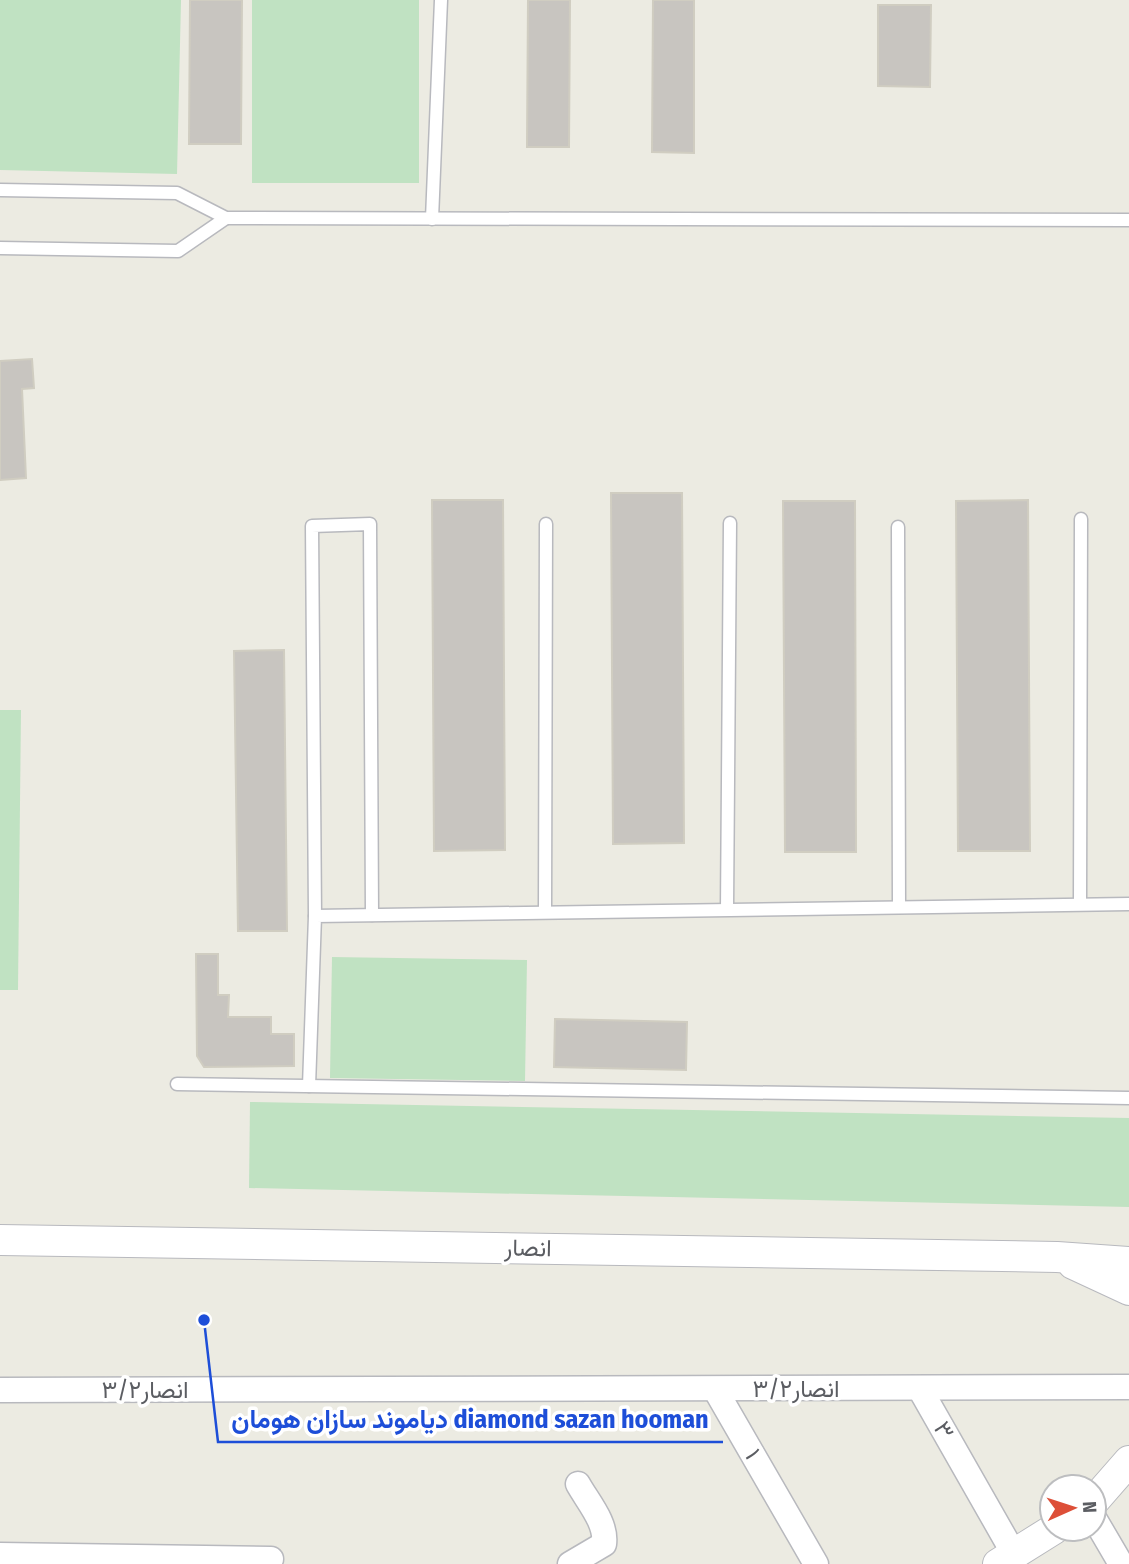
<svg xmlns="http://www.w3.org/2000/svg" width="1129" height="1564" viewBox="0 0 1129 1564" font-family="'Fira Sans Condensed',Vazirmatn,sans-serif">
  <style>
    .green { fill: #c0e2c2 }
    .building { fill: #c8c5c0; stroke: #d0cdc1; stroke-width: 2 }
    .lines { fill: none; stroke-linecap: round; stroke-linejoin: round }
    .service-casing { stroke: #b8b9be; stroke-width: 15 }
    .minor-casing { stroke: #b8b9be; stroke-width: 27 }
    .tertiary-casing { stroke: #b8b9be; stroke-width: 32 }
    .service { stroke: #fff; stroke-width: 12 }
    .minor { stroke: #fff; stroke-width: 24 }
    .tertiary { stroke: #fff; stroke-width: 30 }
    .labels { text-anchor: middle; stroke-width: 7; stroke-linejoin: round; paint-order: stroke }
    .street-label { font-size: 24px; fill: #5b5d62; stroke: #fff }
    .leader { fill: none; stroke: #1d4ed8; stroke-width: 2.5 }
    .callout-dot { fill: #1d4ed8; stroke: #fff; stroke-width: 2.5 }
    .callout-label { font-size: 26px; text-anchor: middle; font-weight: bold; fill: #1d4ed8; stroke: #fff; stroke-width: 7; stroke-linejoin: round; paint-order: stroke }
  </style>
  <rect width="100%" height="100%" fill="#ecebe2"/>
  <!-- green -->
  <g class="green">
    <polygon points="0,0 181,0 177,174 0,170"/>
    <rect x="252" y="0" width="167" height="183"/>
    <polygon points="0,710 21,710 18,990 0,990"/>
    <polygon points="332,957 527,960 525,1081 330,1078"/>
    <polygon points="250,1102 1129,1118 1129,1207 249,1188"/>
  </g>
  <!-- building -->
  <g class="building">
    <polygon points="190,0 242,0 241,144 189,144"/>
    <polygon points="528,0 570,0 569,147 527,147"/>
    <polygon points="653,0 694,0 694,153 652,152"/>
    <polygon points="878,5 931,5 930,87 878,86"/>
    <polygon points="32,359 34,388 22,389 26,478 0,480 0,361"/>
    <polygon points="611,493 682,493 684,843 613,844"/>
    <polygon points="432,500 503,500 505,850 434,851"/>
    <polygon points="1028,500 1030,851 958,851 956,501"/>
    <polygon points="783,501 855,501 856,852 785,852"/>
    <polygon points="284,650 287,931 238,931 234,651"/>
    <polygon points="196,954 218,954 218,995 229,995 228,1017 271,1017 271,1034 294,1034 294,1066 204,1067 197,1056"/>
    <polygon points="555,1019 687,1022 686,1070 554,1067"/>
  </g>
  <g class="lines">
    <defs>
      <g id="service">
        <polyline points="0,190 177,193 226,218 1129,220"/>
        <polyline points="432,219 441,0"/>
        <polyline points="0,248 178,251 226,218"/>
        <polyline points="898,527 899,907"/>
        <polyline points="1080,904 1081,519"/>
        <polyline points="727,909 730,523"/>
        <polyline points="545,912 546,524"/>
        <polyline points="315,916 312,526 370,524 372,915"/>
        <polyline points="177,1084 1129,1098"/>
        <polyline points="309,1086 315,916 1129,904"/>
      </g>
      <g id="minor">
        <polyline points="715,1389 816,1564"/>
        <polyline points="920,1389 1014,1554"/>
        <polyline points="0,1390 1129,1387"/>
        <polyline points="1094,1518 1121,1564"/>
        <polyline points="0,1555 271,1559"/>
        <path d="M570,1564L604,1544C607,1523 588,1502 578,1484"/>
      </g>
      <g id="tertiary">
        <polyline points="0,1240 1057,1257 1129,1262"/>
        <polyline points="1073,1264 1129,1290"/>
        <polyline points="1094,1501 1129,1461"/>
        <polyline points="998,1564 1054,1529"/>
      </g>
    </defs>
    <!-- service casing -->
    <use href="#service" class="service-casing"/>
    <!-- minor casing -->
    <use href="#minor" class="minor-casing"/>
    <!-- tertiary casing -->
    <use href="#tertiary" class="tertiary-casing"/>
    <!-- service -->
    <use href="#service" class="service"/>
    <!-- minor -->
    <use href="#minor" class="minor"/>
    <!-- tertiary -->
    <use href="#tertiary" class="tertiary"/>
  </g>
  <g class="labels">
    <!-- street labels -->
    <g class="street-label">
      <text transform="translate(528 1248) rotate(1)" y="8">انصار</text>
      <text x="796" y="1397">انصار۳/۲</text>
      <text x="145" y="1398">انصار۳/۲</text>
      <text transform="translate(944 1430) rotate(60)" y="8">۳</text>
      <text transform="translate(753 1454) rotate(60)" y="8">۱</text>
    </g>
  </g>
  <!-- callouts -->
  <path class="leader" d="M204 1320L218 1442H723"/>
  <circle class="callout-dot" cx="204" cy="1320" r="7"/>
  <g class="callout-label">
    <text x="470" y="1428">دیاموند سازان هومان diamond sazan hooman</text>
  </g>
  <!-- north arrow -->
  <g transform="translate(1073 1508) rotate(87)"><circle r="33" fill="#ffffff" stroke="#bdbec0" stroke-width="2"/>
  <path d="M0-5L12 26L0 18L-12 26Z" fill="#dd4f38"/>
  <text y="-10" font-size="19" font-weight="bold" text-anchor="middle" fill="#5b5d62">N</text>
  </g>
</svg>
